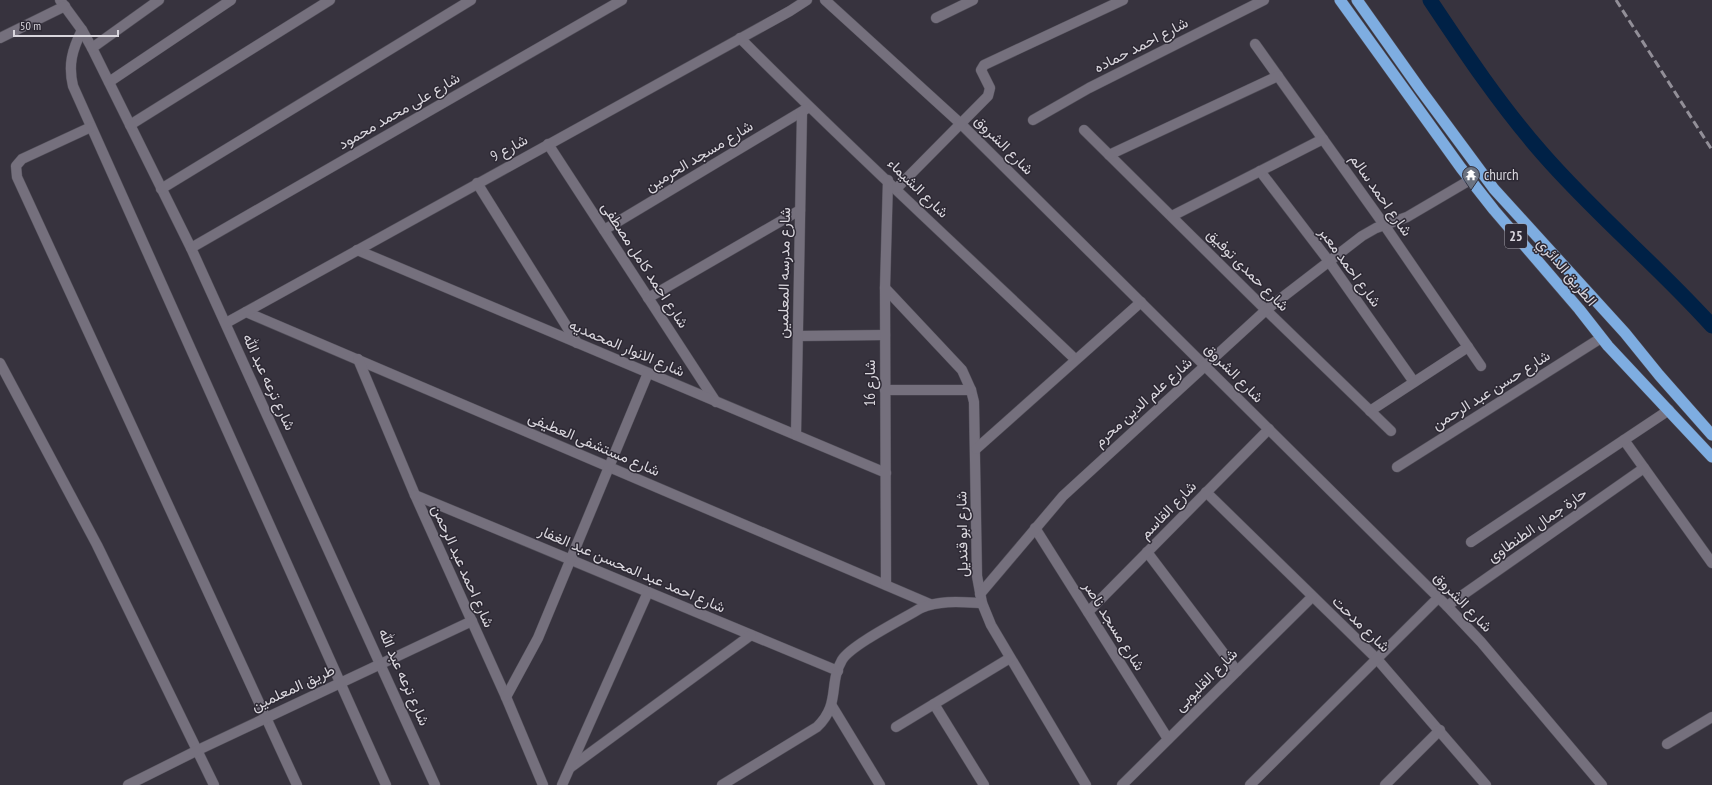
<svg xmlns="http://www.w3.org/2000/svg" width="1712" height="785" viewBox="0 0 1712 785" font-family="'PT Sans Narrow',Vazirmatn,sans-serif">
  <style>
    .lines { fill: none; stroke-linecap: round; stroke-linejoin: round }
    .canal { stroke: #002146; stroke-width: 15 }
    .minor-casing { stroke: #524f59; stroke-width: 11 }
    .trunk-casing { stroke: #524f59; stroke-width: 12 }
    .minor { stroke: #75707d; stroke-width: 10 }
    .trunk { stroke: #7eade1; stroke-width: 11 }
    .rail { stroke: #928f98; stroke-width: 3; stroke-dasharray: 8 4; stroke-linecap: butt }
    .labels { text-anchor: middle; stroke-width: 3; stroke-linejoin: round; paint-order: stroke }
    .shield { fill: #2d2934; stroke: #a5a2aa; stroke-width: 1 }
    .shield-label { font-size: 14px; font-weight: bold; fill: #d9d6dd }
    .street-label { font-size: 15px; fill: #d9d6dd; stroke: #2d2934 }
    .poi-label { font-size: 15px; fill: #d9d6dd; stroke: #2d2934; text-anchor: start }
  </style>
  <rect width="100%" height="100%" fill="#37333e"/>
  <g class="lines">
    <!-- canal -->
    <path class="canal" d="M1430,0C1466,54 1500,105 1542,153C1595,214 1658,266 1712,326"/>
    <defs>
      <g id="minor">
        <polyline points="60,0 82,30 92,48 191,248 435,785"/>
        <polyline points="825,0 961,124 1447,606 1481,642 1602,785"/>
        <polyline points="936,18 973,0"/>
        <path d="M82,30C72,50 68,65 73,86L386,785"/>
        <polyline points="0,38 65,6"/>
        <path d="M740,38C849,148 963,252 1075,359"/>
        <polyline points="1255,44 1385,226 1481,366"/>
        <polyline points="92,48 159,0"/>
        <polyline points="109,82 231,0"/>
        <polyline points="1033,120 1089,88 1264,0"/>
        <polyline points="130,125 330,0"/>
        <polyline points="91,127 22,159 16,166 17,177 297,785"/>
        <polyline points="1084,130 1266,310 1391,431"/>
        <polyline points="548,144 716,402"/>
        <polyline points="1109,155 1278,76"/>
        <polyline points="1260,171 1328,260 1414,382"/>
        <polyline points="477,183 577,343"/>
        <polyline points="897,188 988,96 990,88 981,70 984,65 1123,0"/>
        <polyline points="161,189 471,0"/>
        <polyline points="1172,216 1323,139"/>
        <polyline points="604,230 806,109"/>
        <polyline points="191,248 622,0"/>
        <polyline points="357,250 886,473"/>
        <polyline points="885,288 962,370 971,390 974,402 977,576 982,603 991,625 1086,785"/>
        <polyline points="648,298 800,210"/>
        <polyline points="246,312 930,604"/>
        <polyline points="226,323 790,11 807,0"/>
        <polyline points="798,336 885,335"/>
        <polyline points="358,359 415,495 506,697 543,785"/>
        <polyline points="0,363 97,545 214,785"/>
        <polyline points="885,390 971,390"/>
        <polyline points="1370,411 1468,347"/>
        <polyline points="796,435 802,112"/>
        <polyline points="1624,440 1712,563"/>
        <polyline points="976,449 1141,302"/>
        <polyline points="1397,467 1601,338"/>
        <polyline points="1206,492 1377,659 1486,785"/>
        <polyline points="415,495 838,671"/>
        <polyline points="1035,528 1168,739"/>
        <polyline points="1471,542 1669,410"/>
        <polyline points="1147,552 1237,671"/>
        <polyline points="886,585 885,288 888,180"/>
        <polyline points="980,594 1063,496 1266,310 1362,236 1376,228 1407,217 1470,180"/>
        <polyline points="1447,606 1644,468"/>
        <polyline points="1088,612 1269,429"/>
        <polyline points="506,697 538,638 648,373"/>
        <polyline points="934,704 984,785"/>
        <polyline points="832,706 880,785"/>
        <polyline points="896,727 1010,658"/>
        <polyline points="1667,744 1712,717"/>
        <polyline points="571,767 751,635"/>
        <polyline points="128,785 198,750 472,621"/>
        <polyline points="562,785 648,592"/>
        <path d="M722,785L817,727C841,704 828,684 842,660C851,645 903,619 921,608C941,600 960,602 982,603"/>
        <polyline points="1122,785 1312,597"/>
        <polyline points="1250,785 1439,597"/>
        <polyline points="1385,785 1440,730"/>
      </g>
      <g id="trunk">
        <polyline points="1340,0 1461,168 1494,210 1579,309 1608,346 1712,457"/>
        <polyline points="1357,0 1420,89 1494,189 1625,333 1659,375 1712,435"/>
      </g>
    </defs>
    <!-- minor casing -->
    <use href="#minor" class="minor-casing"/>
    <!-- trunk casing -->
    <use href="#trunk" class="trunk-casing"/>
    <!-- minor -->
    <use href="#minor" class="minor"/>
    <!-- trunk -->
    <use href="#trunk" class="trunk"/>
    <!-- rail -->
    <polyline class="rail" points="1616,0 1712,150"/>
  </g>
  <!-- icons -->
  <defs>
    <symbol id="temple-pin" viewBox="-11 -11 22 30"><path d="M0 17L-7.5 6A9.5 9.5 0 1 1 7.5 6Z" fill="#6b7280" stroke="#2d2934"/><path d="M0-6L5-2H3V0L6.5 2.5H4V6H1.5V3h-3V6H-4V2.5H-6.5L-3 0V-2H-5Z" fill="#fff"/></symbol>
  </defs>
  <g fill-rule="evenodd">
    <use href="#temple-pin" x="1461" y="165" width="20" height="27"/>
  </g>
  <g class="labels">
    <!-- shield labels -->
    <rect class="shield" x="1505" y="224" width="22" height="24" rx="3"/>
    <g class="shield-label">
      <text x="1516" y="241">25</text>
    </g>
    <!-- street labels -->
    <g class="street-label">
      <text transform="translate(1141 45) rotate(-27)" y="5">شارع احمد حماده</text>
      <text transform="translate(399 111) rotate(-30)" y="5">شارع على محمد محمود</text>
      <text transform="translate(1004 145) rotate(45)" y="5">شارع الشروق</text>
      <text transform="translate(509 148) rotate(-29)" y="5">شارع 9</text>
      <text transform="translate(699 156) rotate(-31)" y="5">شارع مسجد الحرمين</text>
      <text transform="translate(918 188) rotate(44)" y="5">شارع الشيماء</text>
      <text transform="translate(1381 195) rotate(55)" y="5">شارع احمد سالم</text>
      <text transform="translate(645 265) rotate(57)" y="5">شارع احمد كامل مصطفى</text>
      <text transform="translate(1350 267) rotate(54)" y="5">شارع احمد معبر</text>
      <text transform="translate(1248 270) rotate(45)" y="5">شارع حمدى توفيق</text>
      <text transform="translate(1567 272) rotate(50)" y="5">الطريق الدائري</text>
      <text transform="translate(784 273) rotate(-89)" y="5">شارع مدرسه المعلمين</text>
      <text transform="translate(627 348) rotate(23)" y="5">شارع الانوار المحمديه</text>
      <text transform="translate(1234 373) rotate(45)" y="5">شارع الشروق</text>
      <text transform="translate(269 382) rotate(65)" y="5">شارع ترعه عبد الله</text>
      <text transform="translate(870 383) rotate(-90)" y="5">شارع 16</text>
      <text transform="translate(1491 390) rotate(-32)" y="5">شارع حسن عبد الرحمن</text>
      <text transform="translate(1143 402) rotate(-42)" y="5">شارع علم الدين محرم</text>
      <text transform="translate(594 444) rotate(23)" y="5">شارع مستشفى العطيفى</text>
      <text transform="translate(1168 510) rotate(-46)" y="5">شارع القاسم</text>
      <text transform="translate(1537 525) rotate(-35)" y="5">حارة جمال الطنطاوى</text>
      <text transform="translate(962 534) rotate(-91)" y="5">شارع ابو قنديل</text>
      <text transform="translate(463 566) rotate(66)" y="5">شارع احمد عبد الرحمن</text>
      <text transform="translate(632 569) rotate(23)" y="5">شارع احمد عبد المحسن عبد الغفار</text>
      <text transform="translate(1463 602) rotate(46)" y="5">شارع الشروق</text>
      <text transform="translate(1361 624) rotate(44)" y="5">شارع مدحت</text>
      <text transform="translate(1114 626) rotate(58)" y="5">شارع مسجد ناصر</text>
      <text transform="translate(404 677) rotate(66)" y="5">شارع ترعه عبد الله</text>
      <text transform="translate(1206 680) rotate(-45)" y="5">شارع القليوبى</text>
      <text transform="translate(293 688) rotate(-25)" y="5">طريق المعلمين</text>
    </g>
    <!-- poi labels -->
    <g class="poi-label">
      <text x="1484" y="180">church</text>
    </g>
  </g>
  <!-- scale -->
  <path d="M14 30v6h104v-6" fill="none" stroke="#d9d6dd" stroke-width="2"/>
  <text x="20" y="30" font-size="12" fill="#d9d6dd" stroke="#2d2934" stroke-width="3" paint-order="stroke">50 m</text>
</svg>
